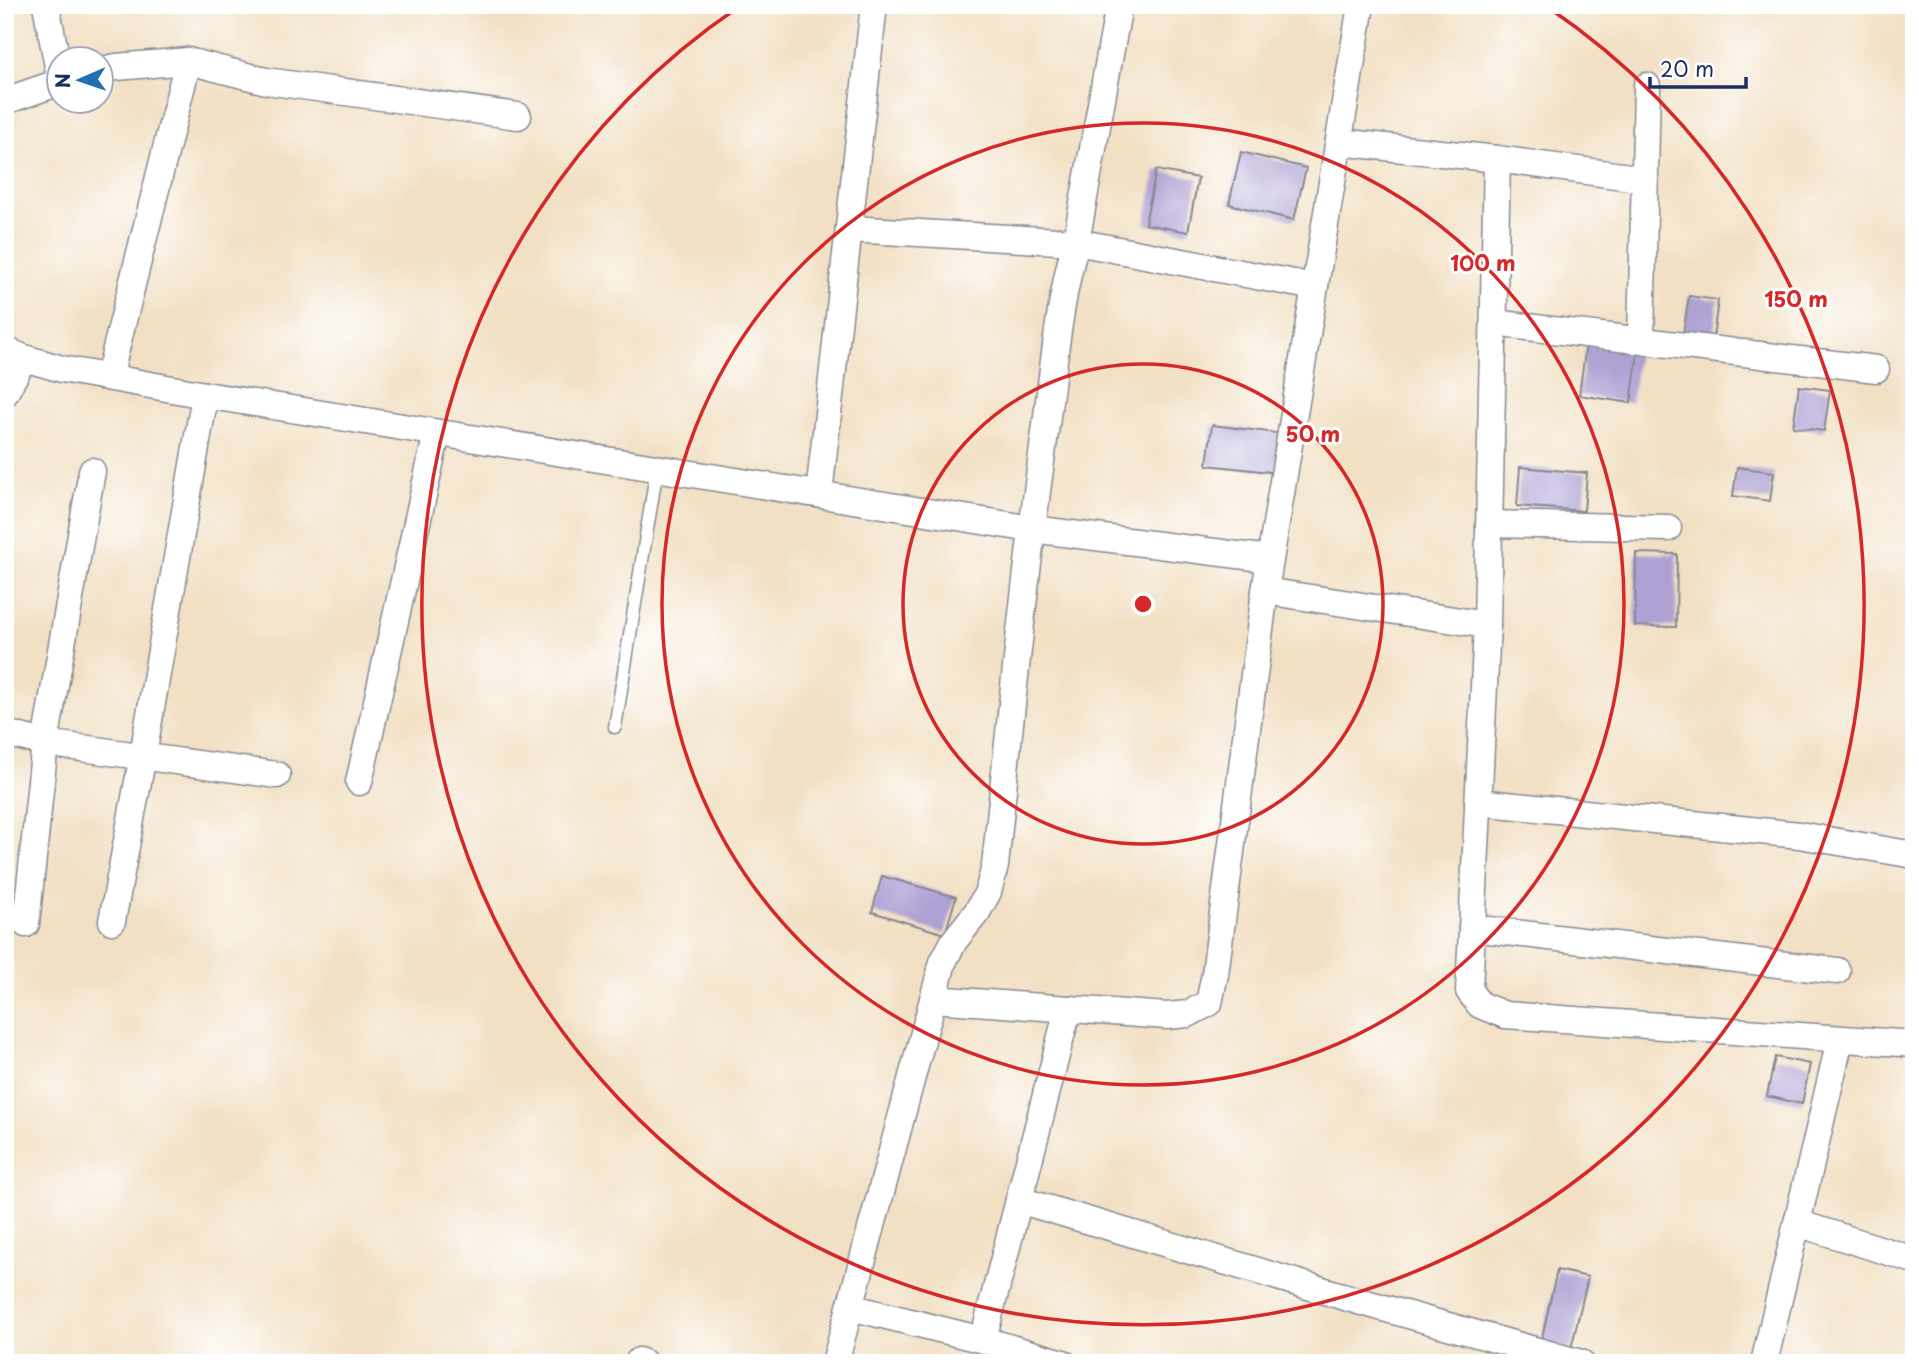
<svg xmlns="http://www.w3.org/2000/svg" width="1919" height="1368" viewBox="0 0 1919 1368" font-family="'Playpen Sans',sans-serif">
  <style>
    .building { fill: #afa1d4 }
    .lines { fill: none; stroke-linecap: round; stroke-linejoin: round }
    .service-casing { stroke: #868891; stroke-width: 15 }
    .minor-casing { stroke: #868891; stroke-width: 29 }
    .service { stroke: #fff; stroke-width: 12 }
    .minor { stroke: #fff; stroke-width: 26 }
    .ring { fill: none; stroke: #d62828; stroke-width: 3.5 }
    .centre { fill: #d62828; stroke: #fff; stroke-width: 3.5 }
    .ring-label { font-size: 21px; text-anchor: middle; font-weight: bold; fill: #d62828; stroke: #fff; stroke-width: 6; stroke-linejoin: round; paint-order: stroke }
  </style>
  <rect width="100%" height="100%" fill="#fff"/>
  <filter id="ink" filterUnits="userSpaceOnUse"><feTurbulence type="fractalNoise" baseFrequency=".0143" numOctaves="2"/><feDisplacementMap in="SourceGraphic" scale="14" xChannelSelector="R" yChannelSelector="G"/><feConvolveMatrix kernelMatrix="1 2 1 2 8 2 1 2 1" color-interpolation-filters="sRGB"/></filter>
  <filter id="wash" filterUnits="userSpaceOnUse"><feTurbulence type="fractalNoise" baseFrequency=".00686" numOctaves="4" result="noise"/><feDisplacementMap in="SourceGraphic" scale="28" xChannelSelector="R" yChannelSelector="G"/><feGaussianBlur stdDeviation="1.57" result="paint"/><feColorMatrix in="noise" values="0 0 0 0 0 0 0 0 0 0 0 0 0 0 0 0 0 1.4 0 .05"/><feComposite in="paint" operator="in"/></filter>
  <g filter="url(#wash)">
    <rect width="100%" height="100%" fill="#f2e0c4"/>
    <g id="blocks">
      <!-- building -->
      <g class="building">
        <polygon points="1241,152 1306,168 1294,220 1229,204"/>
        <polygon points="1156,170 1198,178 1188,232 1145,224"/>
        <polygon points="1689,296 1718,300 1712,346 1682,341"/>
        <polygon points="1586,345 1638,352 1631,403 1579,395"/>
        <polygon points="1799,386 1830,390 1824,431 1793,427"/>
        <polygon points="1212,425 1284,434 1279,473 1207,465"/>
        <polygon points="1520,467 1587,473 1584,511 1517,506"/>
        <polygon points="1737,467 1774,472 1770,501 1733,496"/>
        <polygon points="1636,553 1677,554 1676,627 1635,626"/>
        <polygon points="882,876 956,897 945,934 872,912"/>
        <polygon points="1775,1057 1810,1064 1802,1104 1767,1096"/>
        <polygon points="1557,1270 1588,1277 1571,1349 1541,1342"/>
      </g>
    </g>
  </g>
  <g filter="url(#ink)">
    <use href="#blocks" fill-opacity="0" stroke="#868891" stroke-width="2"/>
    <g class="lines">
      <defs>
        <polyline id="service" points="615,727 657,468"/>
        <g id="minor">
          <polyline points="46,5 60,77"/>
          <polyline points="102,70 116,67 188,61 266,81 518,116"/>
          <polyline points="5,101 60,82"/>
          <polyline points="1339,142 1497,159 1645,179"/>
          <polyline points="1497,159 1487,625 1469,991 1480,1005 1505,1015 1914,1044"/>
          <polyline points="849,229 1076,242 1315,287"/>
          <polyline points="1494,323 1876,369"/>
          <polyline points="1641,340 1647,86"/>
          <polyline points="5,350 24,358 62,369 205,395 1032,529 1270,559"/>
          <polyline points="109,377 188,61"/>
          <polyline points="5,393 24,358"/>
          <polyline points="819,494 874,5"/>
          <polyline points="1489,524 1668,528"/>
          <polyline points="1265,591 1487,625"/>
          <polyline points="5,733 45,743 277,775"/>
          <polyline points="359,782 437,433"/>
          <polyline points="1478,802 1799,835 1914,855"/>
          <polyline points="112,921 143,755 205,395"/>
          <polyline points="26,924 45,743 92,471"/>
          <polyline points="1472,928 1837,971"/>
          <polyline points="933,999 1167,1016 1188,1014 1209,1003 1215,974 1265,591 1361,5"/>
          <polyline points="1019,1200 1362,1302 1581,1363"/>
          <polyline points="1797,1223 1914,1260"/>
          <polyline points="850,1307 983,1340 1063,1363"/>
          <polyline points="983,1340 1068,1009"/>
          <polyline points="639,1361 644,1363"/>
          <path d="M835,1363L943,962L954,941L977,912L988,892L995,866C1010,724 1024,582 1044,440C1053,374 1058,306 1076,242L1119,5"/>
          <polyline points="1764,1363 1840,1040"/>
        </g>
      </defs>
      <!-- service casing -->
      <use href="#service" class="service-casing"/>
      <!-- minor casing -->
      <use href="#minor" class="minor-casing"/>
      <!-- service -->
      <use href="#service" class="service"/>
      <!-- minor -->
      <use href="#minor" class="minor"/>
    </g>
  </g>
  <!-- distance rings -->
  <g class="ring">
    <circle cx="1143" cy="604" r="240"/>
    <circle cx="1143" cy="604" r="481"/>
    <path d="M1546 6A721 721 0 1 1 740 6"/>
  </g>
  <circle cx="1143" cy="604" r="10" class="centre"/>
  <g class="ring-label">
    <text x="1483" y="271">100 m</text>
    <text x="1796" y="307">150 m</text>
    <text x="1313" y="442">50 m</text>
  </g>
  <!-- margin -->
  <rect width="1919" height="1368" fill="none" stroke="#fff" stroke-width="28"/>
  <!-- north arrow -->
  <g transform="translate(80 80) rotate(268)"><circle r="33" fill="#ffffff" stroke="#a4acbf" stroke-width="2"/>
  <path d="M0-5L12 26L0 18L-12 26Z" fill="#1f6fb2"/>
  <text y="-10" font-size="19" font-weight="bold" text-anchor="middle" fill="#1b2f5e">N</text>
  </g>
  <!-- scale -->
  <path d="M1650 77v10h96v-10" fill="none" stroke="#1b2f5e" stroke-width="3.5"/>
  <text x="1660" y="77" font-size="21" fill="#1b2f5e" stroke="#ffffff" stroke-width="5" paint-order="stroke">20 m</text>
</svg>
